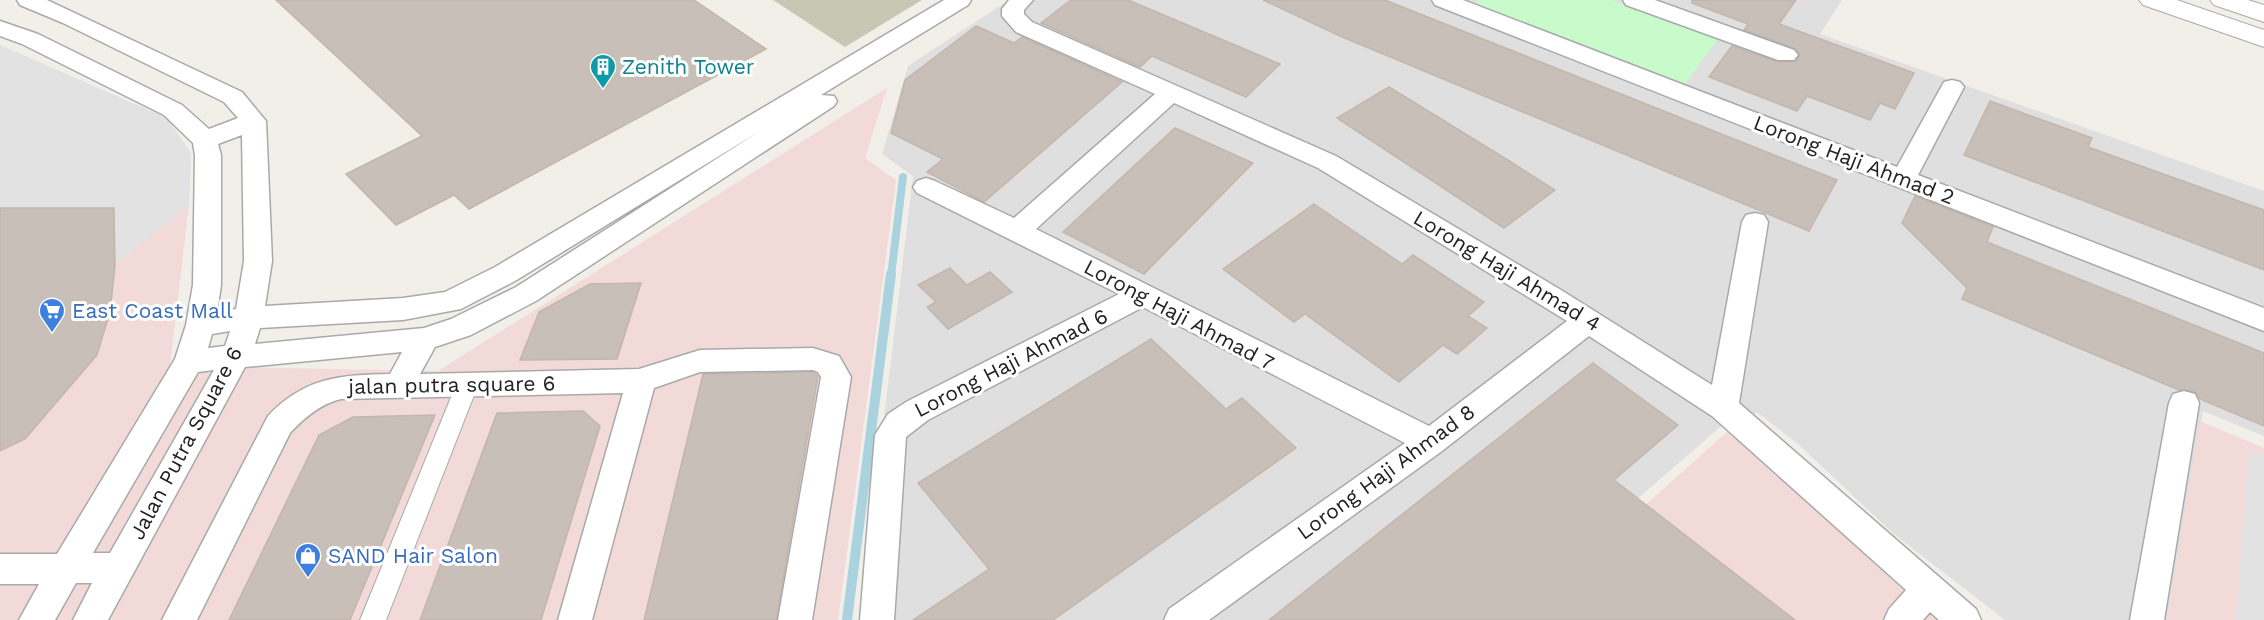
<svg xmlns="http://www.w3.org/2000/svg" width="2264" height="620" viewBox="0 0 2264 620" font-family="'Work Sans',sans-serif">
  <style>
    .residential { fill: #e0dfdf }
    .commercial { fill: #f2dad9 }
    .construction { fill: #c7c7b4 }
    .park { fill: #c8facc }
    .parking { fill: #e2e2e2 }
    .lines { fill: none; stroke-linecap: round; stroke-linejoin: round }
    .stream-far1 { stroke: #aad3df; stroke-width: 8 }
    .stream { stroke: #aad3df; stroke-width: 10 }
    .building { fill: #c7bfb8; stroke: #c4b6ab; stroke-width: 1.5 }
    .pedestrian-casing { stroke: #a9a9a9; stroke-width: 2 }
    .minor-casing { stroke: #a9a9a9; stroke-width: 3 }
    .tertiary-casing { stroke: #a9a9a9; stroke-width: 2 }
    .pedestrian { fill: #fff; fill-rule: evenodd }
    .minor { fill: #fff; fill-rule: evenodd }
    .tertiary { fill: #fff; fill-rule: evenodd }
    .labels { text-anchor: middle; stroke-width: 6; stroke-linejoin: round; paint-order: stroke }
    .culture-label { font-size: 21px; fill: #0d838f; stroke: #fff; text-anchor: start }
    .street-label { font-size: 21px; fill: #222; stroke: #fff }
    .shop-label { font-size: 21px; fill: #366cbe; stroke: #fff; text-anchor: start }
  </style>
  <rect width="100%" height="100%" fill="#f2efe9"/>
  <!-- residential -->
  <polygon class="residential" points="1009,0 1842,0 1820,34 2264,191 2264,436 2203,411 2167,620 2005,620 1894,534 1799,445 1758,413 1727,421 1498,620 860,620 913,176 882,154 908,66"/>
  <!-- commercial -->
  <g class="commercial">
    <polygon points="0,45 191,153 189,205 170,366 438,371 887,88 865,158 896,180 838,620 0,620"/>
    <polygon points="2200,421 2264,448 2264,620 2167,620"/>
    <polygon points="1738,422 1950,620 1517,620"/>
  </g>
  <!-- construction -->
  <polygon class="construction" points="773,0 922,0 845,47"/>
  <!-- park -->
  <polygon class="park" points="1479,0 1611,0 1718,39 1685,84 1475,4"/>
  <!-- parking -->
  <g class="parking">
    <polygon points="0,45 167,118 191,153 189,205 115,265 113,208 0,208"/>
    <polygon points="2249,449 2264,456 2264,620 2236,620"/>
  </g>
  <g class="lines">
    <!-- stream-far1 -->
    <polyline class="stream-far1" points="891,276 903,177"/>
    <!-- stream -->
    <polyline class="stream" points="847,620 891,274"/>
  </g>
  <!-- building -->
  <g class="building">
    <polygon points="276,0 694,0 766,49 469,209 454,195 396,225 346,174 422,136"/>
    <polygon points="1071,0 1128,0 1280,64 1246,97 1152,56 1140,67 1041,23"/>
    <polygon points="1263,0 1385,0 1837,180 1809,231 1340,36"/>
    <polygon points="1692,0 1796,0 1779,24 1914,73 1895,109 1880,103 1870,120 1807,96 1797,111 1709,77 1732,46 1778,62 1796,61 1800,55 1796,49 1744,30 1748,24 1692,3"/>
    <polygon points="976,26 1014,43 1022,37 1122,82 984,202 927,172 943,159 891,133 905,80"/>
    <polygon points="1389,87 1511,162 1555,190 1504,228 1337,118"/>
    <polygon points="1990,101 2092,138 2088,147 2264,210 2264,270 1964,155"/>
    <polygon points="1175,128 1253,163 1144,274 1063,232"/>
    <polygon points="1915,196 1993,227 1987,242 2264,353 2264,426 2200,399 2196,392 2179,390 1962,299 1967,288 1902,223"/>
    <polygon points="1314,204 1402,264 1413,255 1484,302 1468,316 1487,328 1457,354 1443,345 1399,382 1305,314 1294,322 1223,269"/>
    <polygon points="0,208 114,208 115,265 110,312 97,355 25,439 0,451"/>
    <polygon points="950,268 967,285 990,272 1012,292 948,329 927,307 936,302 918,285"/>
    <polygon points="641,283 617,359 520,360 539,312 590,284"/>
    <polygon points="1151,339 1226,409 1242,398 1296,448 1053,620 913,620 989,569 918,483"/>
    <polygon points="1593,363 1678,425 1614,480 1795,620 1269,620"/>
    <polygon points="813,372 818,376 776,620 644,620 703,374"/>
    <polygon points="583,411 600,426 541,620 420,620 497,413"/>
    <polygon points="435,415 350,620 229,620 319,435 353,417"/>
  </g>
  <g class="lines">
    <defs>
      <polygon id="pedestrian" points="467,376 475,379 478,385 386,620 360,620 456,385 459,379"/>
      <g id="minor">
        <path d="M17,0H47L242,92L266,121L272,261L265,306L403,298L445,292L495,267L944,0H971L968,5L821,95L834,96L837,101L834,106L536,301L471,335L435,347L420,374L639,369L700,350L813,348L839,356L851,377L812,620H778L821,377L818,372L813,370L700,372L654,388L592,620H558L623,393L341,399C320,404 304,418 290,433L197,620H162L268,416C305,377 340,375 390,374L402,352L245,367L108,620H73L92,583H76L55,620H19L39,584H0V554H57L175,359L186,325L193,285L195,155L193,143L164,115L22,44L0,36V21L38,34L182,105L209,129L238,118L224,102L63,23L20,5ZM760,131L516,287L451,319L424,328L255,344L260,328L403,320L461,309L515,281ZM242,135L244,261L236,309L217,312L221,285V155L218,144ZM230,331L225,346L208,348L212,334ZM214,370L110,553H93L198,372Z"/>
        <path d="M1009,0H1033L1024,10V14L1032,22L1336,156L1561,290L1712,385L1742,222L1746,215L1755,213L1764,215L1768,222L1739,403L1976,609L1981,620H1939L1930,612L1923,620H1884L1889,609L1906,590L1712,416L1589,336L1442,451L1209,620H1164L1169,609L1405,443L1143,307L928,420L906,437L894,620H860L875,435L888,414L906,402L1119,294L917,193L913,187L917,181L926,178L935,181L1014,218L1155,94L1016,32L1002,16V9ZM1174,103L1318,168L1567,321L1429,426L1036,229Z"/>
        <polygon points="1432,0 1463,0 1897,167 1944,82 1952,80 1960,82 1964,87 1918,175 2264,308 2264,331 1435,5"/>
        <polygon points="1623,0 1655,0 1794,50 1798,55 1794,60 1778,60 1626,5"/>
        <polygon points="2184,391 2195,394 2199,403 2164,620 2130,620 2169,403 2173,394"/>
      </g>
      <g id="tertiary">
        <polygon points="2139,0 2177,0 2264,30 2264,47 2143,5"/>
        <polygon points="2210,0 2248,0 2264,5 2264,22 2214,5"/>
      </g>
    </defs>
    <!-- pedestrian casing -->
    <use href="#pedestrian" class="pedestrian-casing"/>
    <!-- minor casing -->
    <use href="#minor" class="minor-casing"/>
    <!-- tertiary casing -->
    <use href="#tertiary" class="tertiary-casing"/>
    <!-- pedestrian -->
    <use href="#pedestrian" class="pedestrian"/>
    <!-- minor -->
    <use href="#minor" class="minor"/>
    <!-- tertiary -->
    <use href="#tertiary" class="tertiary"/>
  </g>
  <!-- icons -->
  <defs>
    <symbol id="building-pin" viewBox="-11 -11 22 30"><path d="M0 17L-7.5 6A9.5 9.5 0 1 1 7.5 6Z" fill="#0f9aa8" stroke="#fff"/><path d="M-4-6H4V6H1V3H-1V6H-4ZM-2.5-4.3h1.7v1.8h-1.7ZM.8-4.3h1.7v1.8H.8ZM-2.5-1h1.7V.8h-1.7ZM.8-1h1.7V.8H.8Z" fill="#fff"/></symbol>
    <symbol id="supermarket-pin" viewBox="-11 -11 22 30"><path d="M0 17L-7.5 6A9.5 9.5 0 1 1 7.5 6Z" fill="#3f7fe0" stroke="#fff"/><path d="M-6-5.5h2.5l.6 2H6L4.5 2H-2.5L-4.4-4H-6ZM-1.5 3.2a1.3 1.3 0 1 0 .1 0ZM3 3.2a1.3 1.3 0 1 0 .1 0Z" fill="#fff"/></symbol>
    <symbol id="shop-pin" viewBox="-11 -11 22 30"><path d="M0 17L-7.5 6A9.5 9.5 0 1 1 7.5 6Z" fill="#3f7fe0" stroke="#fff"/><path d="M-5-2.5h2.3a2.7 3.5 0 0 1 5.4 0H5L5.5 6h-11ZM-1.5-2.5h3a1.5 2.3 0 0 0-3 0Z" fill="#fff"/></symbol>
  </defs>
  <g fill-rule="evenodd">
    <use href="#building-pin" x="588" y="52" width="30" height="40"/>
    <use href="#supermarket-pin" x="37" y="296" width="30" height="40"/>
    <use href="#shop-pin" x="293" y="541" width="30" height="40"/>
  </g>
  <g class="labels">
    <!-- culture labels -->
    <g class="culture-label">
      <text x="622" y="74">Zenith Tower</text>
    </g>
    <!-- street labels -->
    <g class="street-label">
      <text transform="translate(1854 160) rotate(21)" y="7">Lorong Haji Ahmad 2</text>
      <text transform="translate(1507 271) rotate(31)" y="7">Lorong Haji Ahmad 4</text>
      <text transform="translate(1179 315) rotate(28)" y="7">Lorong Haji Ahmad 7</text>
      <text transform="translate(1011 363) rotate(-27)" y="7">Lorong Haji Ahmad 6</text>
      <text transform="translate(452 385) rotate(-1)" y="7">jalan putra square 6</text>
      <text transform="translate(186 443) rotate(-62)" y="7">Jalan Putra Square 6</text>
      <text transform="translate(1386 472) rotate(-36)" y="7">Lorong Haji Ahmad 8</text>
    </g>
    <!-- shop labels -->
    <g class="shop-label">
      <text x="72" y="318">East Coast Mall</text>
      <text x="328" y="563">SAND Hair Salon</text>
    </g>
  </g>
</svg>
